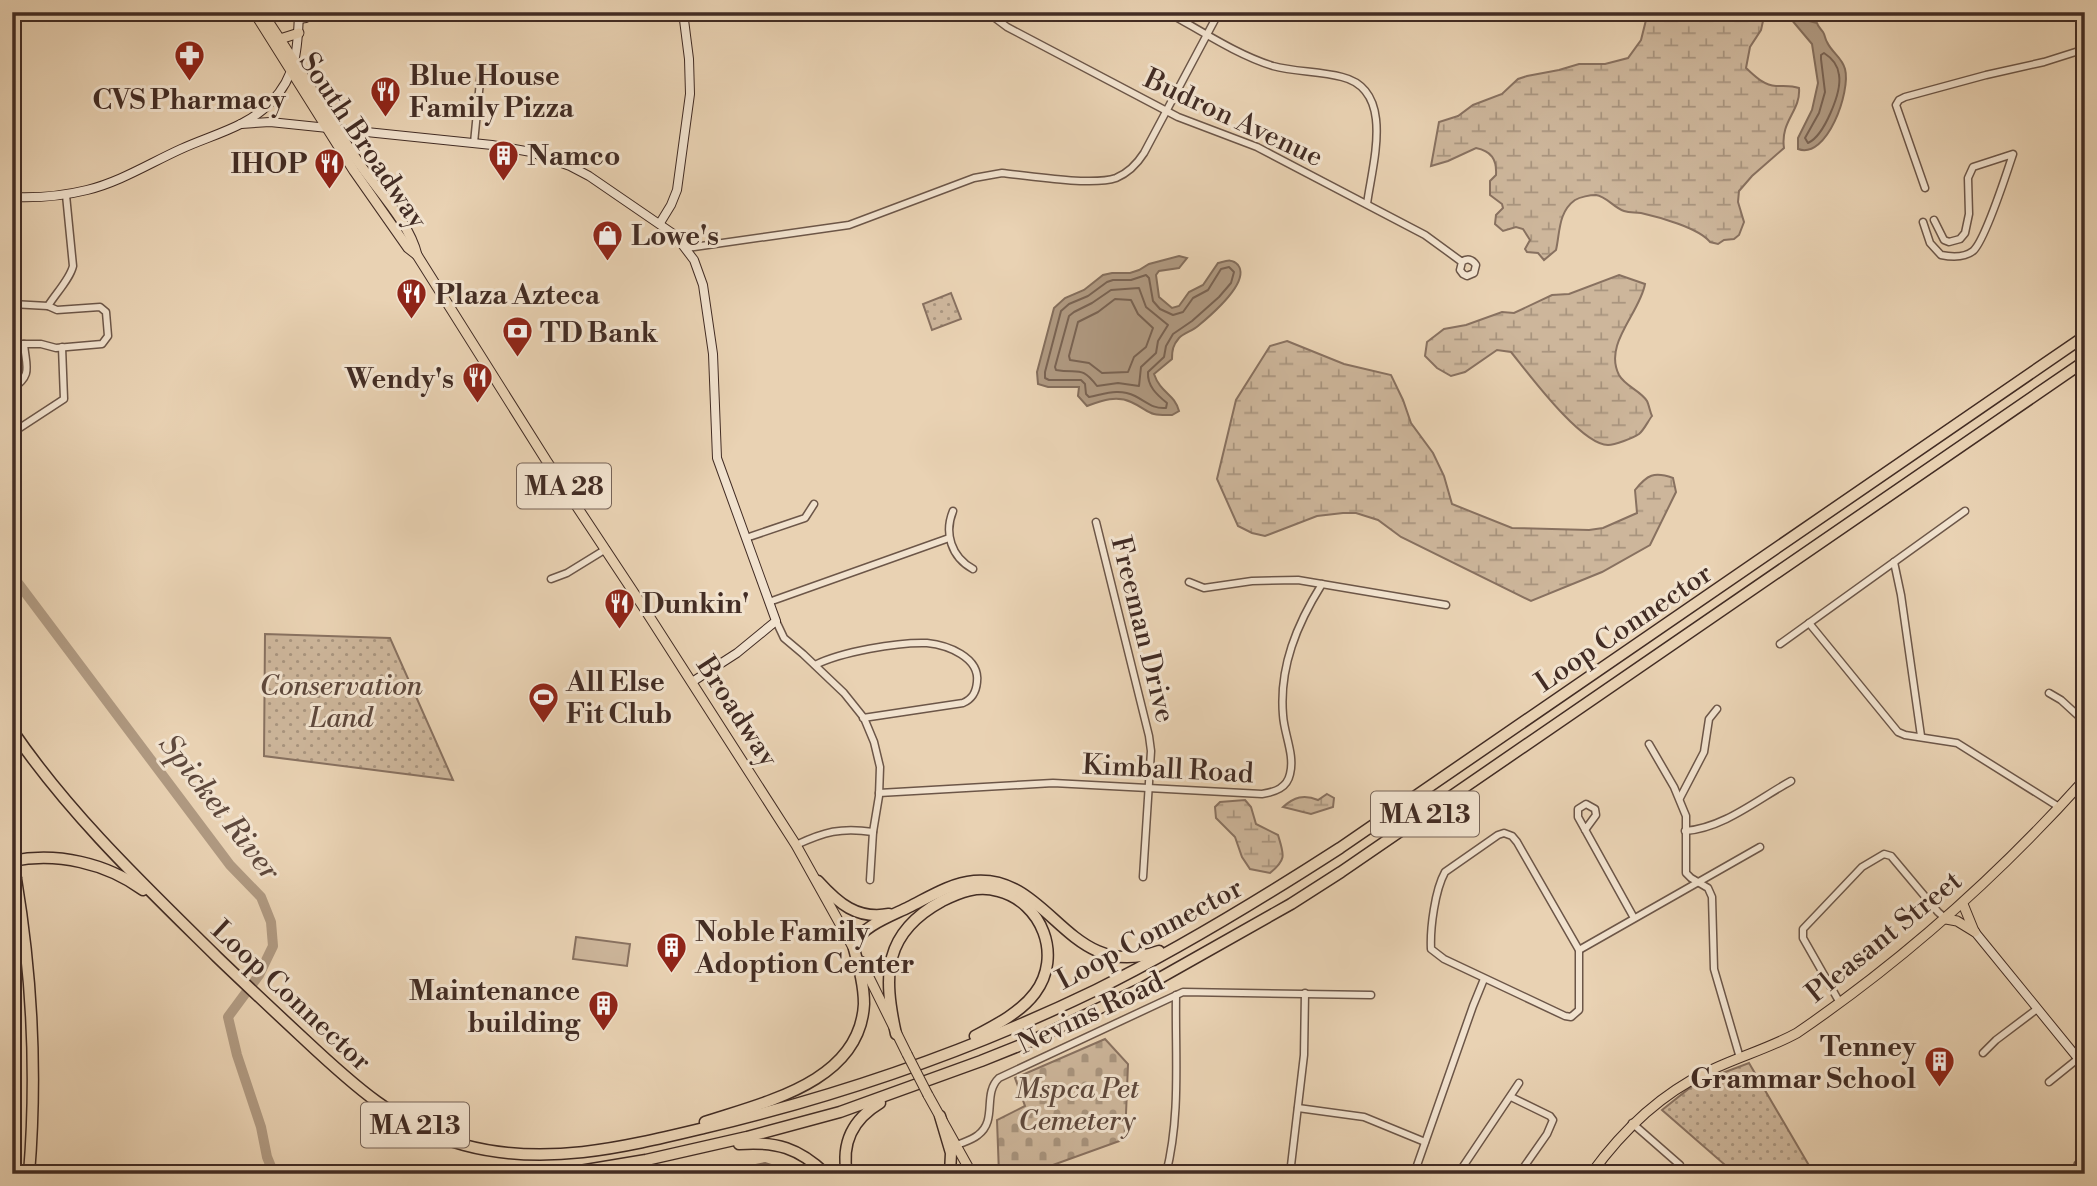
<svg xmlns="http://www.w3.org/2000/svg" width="2097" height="1186" viewBox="0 0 2097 1186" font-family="'Libre Bodoni',serif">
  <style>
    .wetland { fill: url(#wetland-marsh); stroke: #887160; stroke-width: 2 }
    .cemetery { fill: url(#cemetery-stones); stroke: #887160; stroke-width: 2 }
    .park { fill: url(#park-dots); stroke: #887160; stroke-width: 2 }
    .pitch { fill: #cdb69b; stroke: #887160; stroke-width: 2 }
    .water { fill: #b09a82; stroke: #846e5c; stroke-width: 2 }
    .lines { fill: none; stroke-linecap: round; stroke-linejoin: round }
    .shore { stroke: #796353; stroke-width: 2 }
    .river { stroke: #b09a82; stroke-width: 10 }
    .street-casing { stroke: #6c5648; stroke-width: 9 }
    .secondary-casing { stroke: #422c24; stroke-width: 10 }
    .primary-casing { stroke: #422c24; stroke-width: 11 }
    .highway-casing { stroke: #422c24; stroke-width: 13 }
    .street { stroke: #f1e2ce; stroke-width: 6 }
    .secondary { stroke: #f1e2ce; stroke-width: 8 }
    .primary { stroke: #e9d2b3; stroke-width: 9 }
    .highway { stroke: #e9d2b3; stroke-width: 10 }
    .primary-bridge-casing { stroke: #422c24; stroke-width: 11; stroke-linecap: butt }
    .highway-bridge-casing { stroke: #422c24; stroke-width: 13; stroke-linecap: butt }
    .primary-bridge { stroke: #e9d2b3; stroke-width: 9 }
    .highway-bridge { stroke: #e9d2b3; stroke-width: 10 }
    .labels { text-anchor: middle; stroke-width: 6; stroke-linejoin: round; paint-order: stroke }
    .shield { fill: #f1e2ce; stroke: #766357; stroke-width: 2 }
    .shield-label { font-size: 26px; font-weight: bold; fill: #422c24 }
    .poi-label { font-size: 28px; font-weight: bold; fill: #422c24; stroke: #f1e2ce; text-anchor: start }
    .street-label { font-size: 28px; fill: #422c24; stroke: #f1e2ce }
    .park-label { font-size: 28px; font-style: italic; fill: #5e483c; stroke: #f1e2ce }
    .water-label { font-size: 30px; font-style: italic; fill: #5e483c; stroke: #f1e2ce }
  </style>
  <defs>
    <pattern id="wetland-marsh" width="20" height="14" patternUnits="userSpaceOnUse" patternTransform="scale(1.75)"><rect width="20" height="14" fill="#cdb69b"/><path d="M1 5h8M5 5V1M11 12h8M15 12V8" fill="none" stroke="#a8947e"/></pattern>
    <pattern id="cemetery-stones" width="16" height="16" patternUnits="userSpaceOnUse" patternTransform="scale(1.75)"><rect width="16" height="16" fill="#cdb69b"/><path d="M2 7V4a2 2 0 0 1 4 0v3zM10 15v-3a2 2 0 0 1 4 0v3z" fill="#a8947e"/></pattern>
    <pattern id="park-dots" width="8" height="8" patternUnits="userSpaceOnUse" patternTransform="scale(1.75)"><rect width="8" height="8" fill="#cdb69b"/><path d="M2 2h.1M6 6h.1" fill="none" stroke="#a8947e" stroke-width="1.8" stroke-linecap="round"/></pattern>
  </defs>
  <rect width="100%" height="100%" fill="#e9d2b3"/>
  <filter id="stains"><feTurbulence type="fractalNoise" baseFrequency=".00286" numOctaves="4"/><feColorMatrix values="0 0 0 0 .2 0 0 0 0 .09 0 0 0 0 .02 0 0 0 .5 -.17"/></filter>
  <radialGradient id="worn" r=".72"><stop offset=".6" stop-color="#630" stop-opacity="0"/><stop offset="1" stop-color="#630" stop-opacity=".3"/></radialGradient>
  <!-- wetland -->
  <g class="wetland">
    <path d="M1648,12H1765L1761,30L1750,47L1746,68C1755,76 1763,85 1776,86C1784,86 1791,85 1799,88C1801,111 1780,121 1784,148L1752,176L1739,191L1738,202L1744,222L1739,235L1734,239L1724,240L1718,244L1710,242C1699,228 1659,217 1641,213C1635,212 1630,213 1624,211C1614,208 1606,196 1596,195C1590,195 1580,197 1575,200C1558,212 1560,233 1556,250L1544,260L1538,253L1527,252L1525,249L1530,240L1523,229L1516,227L1503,231L1495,224L1496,215L1503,208L1502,204L1490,195V181L1496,175C1497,159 1491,151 1476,148L1448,161L1431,166L1439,122L1458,116L1473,105L1502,94L1518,79L1527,76L1559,70L1579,64H1605L1628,58L1641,40Z"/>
    <path d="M1619,275L1645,284C1640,313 1603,344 1619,375C1625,386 1641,391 1647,401C1649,405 1650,412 1652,416C1648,421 1644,430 1639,434C1633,438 1615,445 1608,445C1581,445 1528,373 1511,352L1497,350L1465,372L1451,376L1437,368L1425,356L1427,342L1444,329L1466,325L1502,312L1514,313L1552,295L1569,294Z"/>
    <path d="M1287,341L1344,364L1391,375L1403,400L1411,423L1433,453L1444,476L1452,504L1512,528L1589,530L1603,528L1637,513L1635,490C1647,475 1654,471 1673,478L1676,492L1650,545L1602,572L1531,601L1401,537L1378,520L1356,513H1343L1317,516L1265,536L1252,533L1238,526L1217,479L1236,400L1270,346Z"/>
    <path d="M1327,794L1334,798L1333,807L1311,814L1283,807C1294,797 1304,794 1318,800Z"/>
    <path d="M1245,800L1251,807L1256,824L1278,835C1284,855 1287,859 1270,873L1250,869L1242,857L1235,837L1216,818L1215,807L1220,802Z"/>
  </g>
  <!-- cemetery -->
  <polygon class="cemetery" points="1105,1039 1128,1064 1125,1139 1028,1174 999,1174 997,1120 1025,1106 1015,1078"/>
  <!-- park -->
  <g class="park">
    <polygon points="951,293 961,319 932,330 923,304"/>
    <polygon points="265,634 390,638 453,780 264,756"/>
    <polygon points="1749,1063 1814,1174 1716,1174 1724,1164 1662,1110 1696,1083"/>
    <polygon points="765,1163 784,1169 788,1174 712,1174"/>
  </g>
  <!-- pitch -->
  <polygon class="pitch" points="576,937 630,944 627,966 573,959"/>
  <!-- water -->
  <g class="water">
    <path d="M1785,12H1791L1798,18L1817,23C1818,27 1821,29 1823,32C1825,35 1825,39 1827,42C1832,53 1842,57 1845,69C1851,91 1827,160 1798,149V138L1812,110L1818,83L1812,44Z"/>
    <path d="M1179,256L1187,258L1179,268L1159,271L1156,275L1159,297L1172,308L1179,306L1189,292L1203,285L1218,263C1226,261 1232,258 1238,265C1251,282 1210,316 1198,326C1192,331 1184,333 1179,338C1173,345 1172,350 1172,359L1154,374C1161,394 1174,393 1179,411L1172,415C1146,416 1151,411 1131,402C1116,395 1101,401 1087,406L1078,396L1079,387H1048L1038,384L1037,372L1054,308L1065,298L1084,290L1103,275L1112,273H1130L1139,270L1149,264Z"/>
  </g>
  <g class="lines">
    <!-- shore -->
    <g class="shore">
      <path d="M1824,53C1832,58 1838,65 1839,75C1842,92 1824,136 1808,143L1805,138L1819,113L1825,92L1821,59V55Z"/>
      <path d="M1229,267L1234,272L1231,283L1219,297L1192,321L1173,334L1166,346L1164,357L1148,372C1147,386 1157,395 1167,403L1166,408C1152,409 1147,402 1135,396C1119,388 1105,394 1089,397L1086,394L1085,384L1081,380H1049L1045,378V372L1061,311L1069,304L1088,296L1107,282L1113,280H1131L1146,275L1149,278L1153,301L1160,309L1173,315L1183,312L1193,298L1208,290L1221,269Z"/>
      <path d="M1139,288L1146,307L1168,325L1158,341L1156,353L1141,367L1139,386L1118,383L1097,386C1081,365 1079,374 1056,370L1055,367L1069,316L1074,312L1092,303L1111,290Z"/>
      <polygon points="1115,299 1131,300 1138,314 1153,328 1146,347 1134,357 1128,372 1102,373 1089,363 1070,360 1069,356 1078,322 1098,312"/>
    </g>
    <!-- river -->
    <polyline class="river" points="12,575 230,865 261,897 271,922 273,946 259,975 228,1017 237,1055 261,1127 267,1157 274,1174"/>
    <defs>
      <g id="street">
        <path d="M987,12L1007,27L1178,117L1257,147L1425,235L1462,262C1467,258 1472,259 1476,265L1474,273L1467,276L1463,274L1460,270L1462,262"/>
        <path d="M1167,12C1200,30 1237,55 1273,66C1295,72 1319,71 1342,77C1396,90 1372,165 1367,204"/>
        <polyline points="474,143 481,71"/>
        <polyline points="1925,188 1896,105 1899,100 1905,97 1986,75 2044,62 2085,49"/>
        <path d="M1923,222L1930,243L1941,255C1951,257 1964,258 1973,251C1985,241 2007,172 2013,154L1973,167L1968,178L1969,214L1965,233L1960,239L1949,242L1944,240L1934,220"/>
        <path d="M687,248L849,225L974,178L1002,173C1029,176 1093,186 1116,178C1128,173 1137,164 1144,153L1219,12"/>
        <polyline points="12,304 48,306"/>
        <path d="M12,344H41L56,348L102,344L108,336L106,312L100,307L57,310L48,306C56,293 70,279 73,266L66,195"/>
        <path d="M12,389C33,375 26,367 24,344"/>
        <polyline points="12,433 64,399 62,347"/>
        <path d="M953,511C944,533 951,557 973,569"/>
        <polyline points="1096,522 1149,736 1151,751 1143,877"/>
        <polyline points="746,538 805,518 814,504"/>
        <polyline points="1894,562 1901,595 1921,736"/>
        <polyline points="551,579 567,573 606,549"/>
        <polyline points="1189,582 1204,588 1252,581 1298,580 1446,605"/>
        <polyline points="769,602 949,538"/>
        <polyline points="776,621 784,638 803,654 844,693 864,718 874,742 880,767 879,796 873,832 870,880"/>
        <polyline points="1809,623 1898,732 1905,735 1957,743 2059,807"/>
        <polyline points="1780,644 1965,511"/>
        <path d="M815,665C841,652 897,642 927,643C947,645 980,657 977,682C976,693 972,699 963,703L863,718"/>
        <polyline points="2049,693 2061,700 2085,722"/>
        <polyline points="1649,744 1674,787 1686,816 1686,873 1691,878 1708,888 1712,897 1714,969 1740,1058"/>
        <path d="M879,793L1053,783L1262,794C1275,792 1287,788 1290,774C1295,755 1284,734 1283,715C1279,667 1297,624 1322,584"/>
        <polyline points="1680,798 1704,752 1709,719 1717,709"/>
        <polyline points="1585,830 1596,815 1595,809 1586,804 1578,809 1578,817 1634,918"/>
        <path d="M1685,831C1724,828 1758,799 1791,781"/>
        <path d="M1504,833L1512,836L1517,842L1579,950V1010L1571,1017L1565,1016L1444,959L1431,949C1430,928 1435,890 1445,872L1498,835Z"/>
        <path d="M796,845C824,832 841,827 873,832"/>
        <polyline points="1579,950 1760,847"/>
        <polyline points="1840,1003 1803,938 1803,929 1862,867 1884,854 1891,856 1938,912 1946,919"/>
        <polyline points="1983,1053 1996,1040 2037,1009"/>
        <polyline points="2049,1082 2085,1053"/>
        <polyline points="1511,1097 1550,1116 1553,1120 1547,1134 1519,1174"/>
        <polyline points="1298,1108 1364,1117 1425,1142"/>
        <polyline points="1632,1123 1680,1165"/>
        <path d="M957,1145C964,1142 972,1140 978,1135C998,1120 982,1094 999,1078L1183,992L1371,995"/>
        <polyline points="2085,1158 2078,1164 2085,1173"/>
        <polyline points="1417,1167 1428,1174"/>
        <polyline points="1290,1172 1303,1174"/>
        <path d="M1166,1174C1181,1115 1175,1055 1176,995"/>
        <polyline points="1290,1174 1304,1055 1305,993"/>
        <polyline points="1414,1174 1473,1006 1484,979"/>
        <polyline points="1458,1174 1519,1083"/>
      </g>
      <g id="secondary">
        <polyline points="299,19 306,18 313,12"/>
        <polyline points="241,124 270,122 492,145 531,152 570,166 589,176 675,235 694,260 703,285 713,354 717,458 776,621 737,653 692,682"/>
        <path d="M12,197C37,198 63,196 87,190C120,182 150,163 181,149C211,135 248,127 271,102C297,76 298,46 299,12"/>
        <polyline points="660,223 671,205 677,190 690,94 689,59 683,12"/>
        <polyline points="1975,932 2085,1067"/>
      </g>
      <g id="primary">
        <polyline points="254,12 354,171 408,248 417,255"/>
        <path d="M262,12C296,62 326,114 359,163C378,191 409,222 417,255L546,460L642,605L796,845L854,949"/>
        <polyline points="280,39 299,33"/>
        <polyline points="1963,904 1974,931"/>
        <polyline points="1946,919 1957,921 1975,932"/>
        <polyline points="861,961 907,1054"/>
        <polyline points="928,1095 972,1174"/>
        <path d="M1591,1174C1622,1131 1659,1095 1707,1072C1737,1057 1768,1049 1797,1033C1904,960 1998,876 2085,779"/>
      </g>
      <g id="highway">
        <path d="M12,730C70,815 144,885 217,957C245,984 274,1011 303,1038C352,1084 397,1126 464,1145C545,1167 625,1147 704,1128C839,1096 972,1050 1096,990C1181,948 1261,899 1340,848L2085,336"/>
        <path d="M12,861C57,852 106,863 143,890"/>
        <path d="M16,879C32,975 37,1076 29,1174"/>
        <path d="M818,881C838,903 857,920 889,914"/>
        <path d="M896,1034C883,975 883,933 942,901C960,892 978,885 998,891C1042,902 1063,956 1035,993C1021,1012 996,1025 975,1036"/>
        <polyline points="940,1116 951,1153 950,1174"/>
        <path d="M705,1122C765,1102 860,1082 864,1004C864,984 858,964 853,945C862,926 891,916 909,907C929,897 951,883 974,881C1051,874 1068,984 1159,951"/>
        <path d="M739,1144C776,1141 799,1148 826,1174"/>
        <polyline points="562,1174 646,1160 747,1137 840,1112 981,1061 1031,1041 1144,987 1291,904 1341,872 2085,361"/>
        <path d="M847,1174C841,1143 853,1119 880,1103"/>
      </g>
    </defs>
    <!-- street casing -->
    <use href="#street" class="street-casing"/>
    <!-- secondary casing -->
    <use href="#secondary" class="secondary-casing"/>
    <!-- primary casing -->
    <use href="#primary" class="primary-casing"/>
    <!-- highway casing -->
    <use href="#highway" class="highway-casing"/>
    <!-- street -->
    <use href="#street" class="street"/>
    <!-- secondary -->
    <use href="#secondary" class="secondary"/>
    <!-- primary -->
    <use href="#primary" class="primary"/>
    <!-- highway -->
    <use href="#highway" class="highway"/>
    <defs>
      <polyline id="primary-bridge" points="907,1054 928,1095"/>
      <polyline id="highway-bridge" points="12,855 16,879"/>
    </defs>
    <!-- primary-bridge casing -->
    <use href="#primary-bridge" class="primary-bridge-casing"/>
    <!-- highway-bridge casing -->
    <use href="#highway-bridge" class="highway-bridge-casing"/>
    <!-- primary-bridge -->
    <use href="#primary-bridge" class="primary-bridge"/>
    <!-- highway-bridge -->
    <use href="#highway-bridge" class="highway-bridge"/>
  </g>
  <!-- icons -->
  <defs>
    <symbol id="pharmacy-pin" viewBox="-11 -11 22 30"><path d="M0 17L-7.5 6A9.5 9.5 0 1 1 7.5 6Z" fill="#8f2418" stroke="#f1e2ce"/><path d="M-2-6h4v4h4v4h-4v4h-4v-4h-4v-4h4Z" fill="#fff"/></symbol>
    <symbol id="restaurant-pin" viewBox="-11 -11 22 30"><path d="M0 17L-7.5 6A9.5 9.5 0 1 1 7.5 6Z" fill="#8f2418" stroke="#f1e2ce"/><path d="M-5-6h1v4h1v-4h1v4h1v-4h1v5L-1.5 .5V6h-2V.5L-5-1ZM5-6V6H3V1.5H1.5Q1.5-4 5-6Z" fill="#fff"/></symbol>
    <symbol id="building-pin" viewBox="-11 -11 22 30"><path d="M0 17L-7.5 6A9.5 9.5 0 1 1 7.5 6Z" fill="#8f2418" stroke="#f1e2ce"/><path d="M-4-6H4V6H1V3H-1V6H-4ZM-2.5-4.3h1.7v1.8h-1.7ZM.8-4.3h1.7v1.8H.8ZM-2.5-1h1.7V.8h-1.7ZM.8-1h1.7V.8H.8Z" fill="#fff"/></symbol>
    <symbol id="shop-pin" viewBox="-11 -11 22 30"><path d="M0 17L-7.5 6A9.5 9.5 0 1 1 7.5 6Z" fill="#8f2418" stroke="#f1e2ce"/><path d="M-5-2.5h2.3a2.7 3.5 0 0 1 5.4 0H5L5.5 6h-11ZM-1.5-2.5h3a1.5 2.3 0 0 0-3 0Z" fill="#fff"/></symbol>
    <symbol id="bank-pin" viewBox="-11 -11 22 30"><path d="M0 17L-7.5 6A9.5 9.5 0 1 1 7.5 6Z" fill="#8f2418" stroke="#f1e2ce"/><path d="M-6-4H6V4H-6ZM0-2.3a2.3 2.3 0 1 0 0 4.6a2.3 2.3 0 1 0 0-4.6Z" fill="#fff"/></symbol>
    <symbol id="stadium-pin" viewBox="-11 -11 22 30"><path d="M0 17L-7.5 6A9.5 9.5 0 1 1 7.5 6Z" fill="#8f2418" stroke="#f1e2ce"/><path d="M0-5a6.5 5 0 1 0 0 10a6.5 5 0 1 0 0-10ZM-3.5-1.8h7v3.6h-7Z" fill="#fff"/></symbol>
  </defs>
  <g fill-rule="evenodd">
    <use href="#pharmacy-pin" x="172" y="38" width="35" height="47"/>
    <use href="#restaurant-pin" x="368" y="74" width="35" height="47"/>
    <use href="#building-pin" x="486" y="138" width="35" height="47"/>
    <use href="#restaurant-pin" x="312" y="146" width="35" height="47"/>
    <use href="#shop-pin" x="590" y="218" width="35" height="47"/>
    <use href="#restaurant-pin" x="394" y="276" width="35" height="47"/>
    <use href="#bank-pin" x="500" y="314" width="35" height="47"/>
    <use href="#restaurant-pin" x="460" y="360" width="35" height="47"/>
    <use href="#restaurant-pin" x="602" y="586" width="35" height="47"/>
    <use href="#stadium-pin" x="526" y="680" width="35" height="47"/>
    <use href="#building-pin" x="654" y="930" width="35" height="47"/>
    <use href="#building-pin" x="586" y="988" width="35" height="47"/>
    <use href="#building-pin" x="1922" y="1044" width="35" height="47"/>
  </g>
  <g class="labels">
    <!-- shield labels -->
    <g class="shield">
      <rect x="517" y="463.5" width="94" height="45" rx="5"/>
      <rect x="1371" y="791.5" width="108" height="45" rx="5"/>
      <rect x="361" y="1102.5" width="108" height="45" rx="5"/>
    </g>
    <g class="shield-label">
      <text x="564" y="495">MA 28</text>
      <text x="1425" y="823">MA 213</text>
      <text x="415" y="1134">MA 213</text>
    </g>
    <!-- poi labels -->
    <g class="poi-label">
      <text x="409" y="85">Blue House<tspan x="409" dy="32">Family Pizza</tspan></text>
      <text x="189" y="109" text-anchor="middle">CVS Pharmacy</text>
      <text x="527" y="165">Namco</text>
      <text x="307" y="173" text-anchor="end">IHOP</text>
      <text x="631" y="245">Lowe's</text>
      <text x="435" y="304">Plaza Azteca</text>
      <text x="540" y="342">TD Bank</text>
      <text x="454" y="388" text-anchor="end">Wendy's</text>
      <text x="642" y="613">Dunkin'</text>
      <text x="566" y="691">All Else<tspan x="566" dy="32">Fit Club</tspan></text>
      <text x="695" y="941">Noble Family<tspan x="695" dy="32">Adoption Center</tspan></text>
      <text x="580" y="1000" text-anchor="end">Maintenance<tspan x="580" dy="32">building</tspan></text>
      <text x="1916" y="1056" text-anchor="end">Tenney<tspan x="1916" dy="32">Grammar School</tspan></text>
    </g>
    <!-- street labels -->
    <g class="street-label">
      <text transform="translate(1234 117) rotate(25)" y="10">Budron Avenue</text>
      <text transform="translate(364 140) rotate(56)" y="10">South Broadway</text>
      <text transform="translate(1623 627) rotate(-34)" y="10">Loop Connector</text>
      <text transform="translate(1144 629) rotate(76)" y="10">Freeman Drive</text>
      <text transform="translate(738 711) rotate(57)" y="10">Broadway</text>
      <text transform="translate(1168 768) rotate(3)" y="10">Kimball Road</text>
      <text transform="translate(1149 933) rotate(-28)" y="10">Loop Connector</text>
      <text transform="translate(1883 936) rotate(-39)" y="10">Pleasant Street</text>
      <text transform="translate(292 995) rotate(43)" y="10">Loop Connector</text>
      <text transform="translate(1090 1012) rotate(-25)" y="10">Nevins Road</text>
    </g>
    <!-- park labels -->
    <g class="park-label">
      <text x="341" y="695">Conservation<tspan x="341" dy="32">Land</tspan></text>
      <text x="1077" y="1098">Mspca Pet<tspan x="1077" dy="32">Cemetery</tspan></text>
    </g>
    <!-- water labels -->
    <g class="water-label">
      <text transform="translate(220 807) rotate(52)" y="10">Spicket River</text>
    </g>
  </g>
  <!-- margin -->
  <rect width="2097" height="1186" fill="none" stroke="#e9d2b3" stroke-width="42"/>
  <rect x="14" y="14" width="2069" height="1158" fill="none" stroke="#422c24" stroke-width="3.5"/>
  <rect x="21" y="21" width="2055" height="1144" fill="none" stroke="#422c24" stroke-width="2"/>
  <rect width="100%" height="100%" filter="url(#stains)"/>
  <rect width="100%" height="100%" fill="url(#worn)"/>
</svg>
